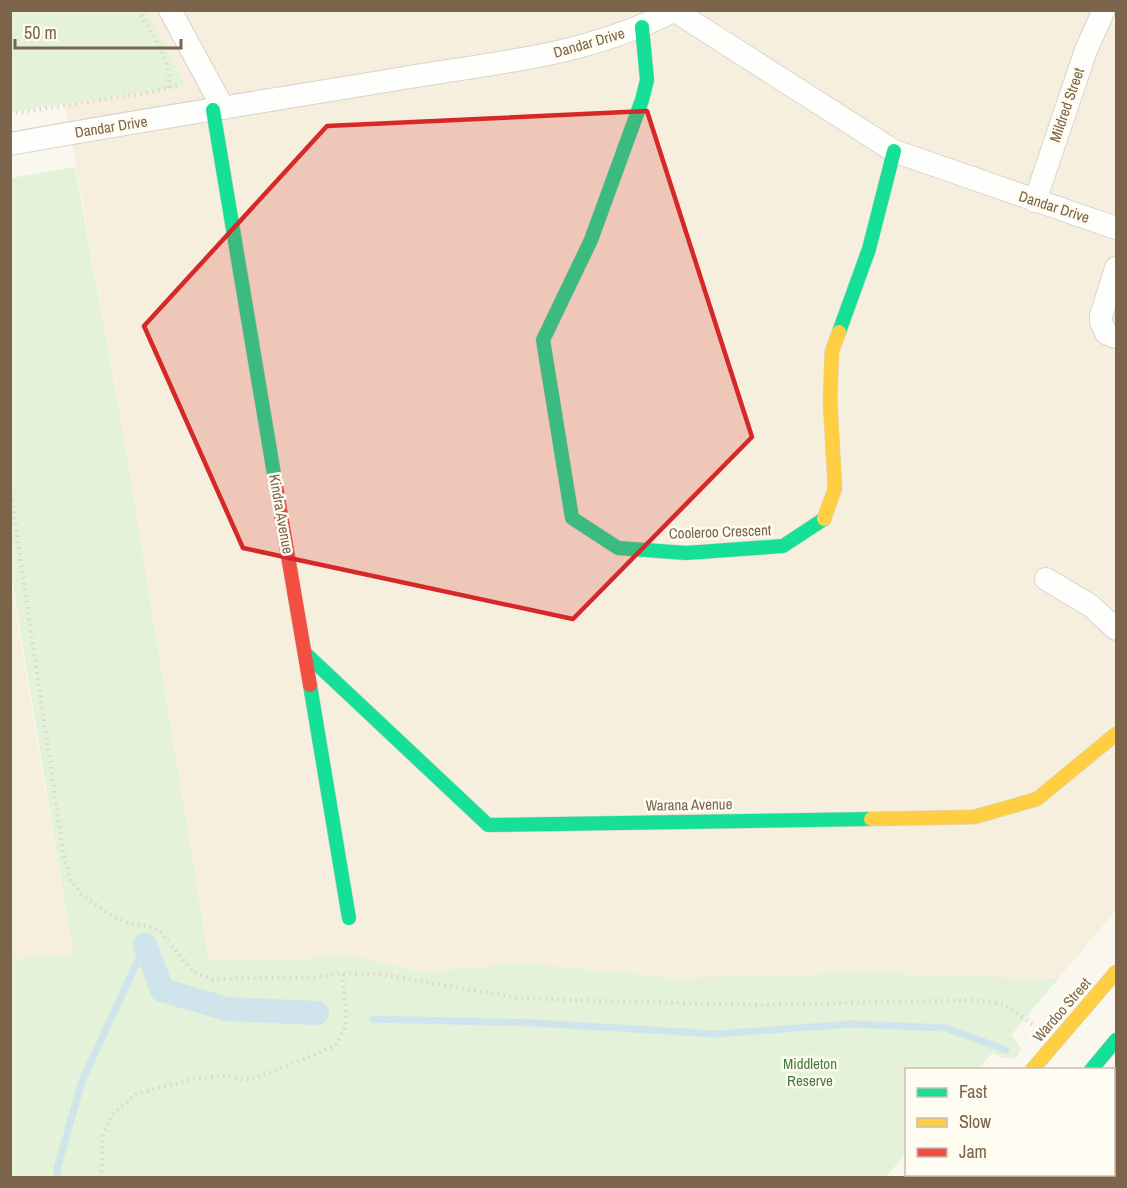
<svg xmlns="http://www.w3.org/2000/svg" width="1127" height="1188" viewBox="0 0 1127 1188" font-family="'Archivo Narrow',sans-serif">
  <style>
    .residential { fill: #f6efde }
    .green { fill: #e3f2d8 }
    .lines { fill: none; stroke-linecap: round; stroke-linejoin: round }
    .stream { stroke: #cfe4eb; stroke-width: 7 }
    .canal { stroke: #cfe4eb; stroke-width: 24 }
    .street-casing { stroke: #d9d4cc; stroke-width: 24 }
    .fast-casing { stroke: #dad4cc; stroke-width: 15 }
    .slow-casing { stroke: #dad4cc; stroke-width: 15 }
    .jam-casing { stroke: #dad4cc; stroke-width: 15 }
    .path { stroke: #dcd6ce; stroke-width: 4; stroke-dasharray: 1.5 4.5; stroke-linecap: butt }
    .street { stroke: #fefefc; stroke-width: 22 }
    .fast { stroke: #16e098; stroke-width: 14 }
    .slow { stroke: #ffcf43; stroke-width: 14 }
    .jam { stroke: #f24e42; stroke-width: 14 }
    .marked { fill: #d62828; fill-opacity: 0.2; stroke: #d62828; stroke-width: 4.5; stroke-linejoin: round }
    .labels { text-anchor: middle; stroke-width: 5; stroke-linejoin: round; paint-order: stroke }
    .street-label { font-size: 15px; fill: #7b644a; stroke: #fffcf2 }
    .park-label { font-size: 15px; fill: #477b3e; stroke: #fffcf2 }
  </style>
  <rect width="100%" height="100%" fill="#faf7ee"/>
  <!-- residential -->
  <g class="residential">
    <polygon points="146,11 1116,11 1116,910 1058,979 867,973 672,978 524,963 419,972 359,957 209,961 120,415 65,104 185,86"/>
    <polygon points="10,572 37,741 73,955 11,959"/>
  </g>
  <!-- green -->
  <g class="green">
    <polygon points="11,10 146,11 186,86 11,112"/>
    <polygon points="75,167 120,415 209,961 359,957 419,972 524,963 672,978 867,973 1058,979 1011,1035 1021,1048 1016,1059 1000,1057 992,1053 978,1069 906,1070 906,1153 886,1177 11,1177 11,959 73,955 11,572 11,178"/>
    <polygon points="1116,1093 1116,1177 1053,1177 1054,1174 1114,1174 1114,1097"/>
  </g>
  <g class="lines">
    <!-- stream -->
    <g class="stream">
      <polyline points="373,1019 534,1023 717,1034 851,1024 946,1028 1006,1050"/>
      <polyline points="58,1178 57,1169 82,1081 145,945"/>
    </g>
    <!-- canal -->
    <polyline class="canal" points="145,945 162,990 227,1009 317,1013"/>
    <defs>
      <g id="street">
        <polyline points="170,10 223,108"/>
        <polyline points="675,11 894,151 1116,228"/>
        <path d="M10,144C141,120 273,100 404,78C498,62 588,56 675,10"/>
        <polyline points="1035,201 1086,50 1104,10"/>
        <polyline points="1116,268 1101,316 1101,322 1106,333 1116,337"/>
        <polyline points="1046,579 1091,606 1116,629"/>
      </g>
      <g id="fast">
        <polyline points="642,27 647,80 642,100 591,240 543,340 572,518 618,548 686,553 783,546 824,519"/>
        <polyline points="213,110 276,486"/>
        <polyline points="839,332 869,249 894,151"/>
        <polyline points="305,653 488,825 871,819"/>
        <polyline points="310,685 349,918"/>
        <polyline points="1091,1070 1116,1040"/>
        <polyline points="943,1178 945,1174"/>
        <polyline points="998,1178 1001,1174"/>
        <polyline points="1024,1178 1027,1174"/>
      </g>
      <g id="slow">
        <polyline points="824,519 835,488 830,400 832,351 839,332"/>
        <polyline points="871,819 974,817 1037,799 1116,734"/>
        <polyline points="1032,1070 1116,972"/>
      </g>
      <polyline id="jam" points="276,486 310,685"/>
    </defs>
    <!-- street casing -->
    <use href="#street" class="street-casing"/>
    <!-- fast casing -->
    <use href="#fast" class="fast-casing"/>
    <!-- slow casing -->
    <use href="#slow" class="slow-casing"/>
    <!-- jam casing -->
    <use href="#jam" class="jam-casing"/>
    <!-- path -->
    <g class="path">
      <path d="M138,10C150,33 174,61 168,88"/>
      <polyline points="10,114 153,92 177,85"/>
      <polyline points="10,488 63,851 70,880 82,895 114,917 131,924 148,926 159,930 193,972 212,979 318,977 343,973 380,974 519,998 567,1000 759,1005 976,1000 1003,1004 1035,1026"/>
      <polyline points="101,1178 103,1136 112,1115 136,1094 197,1078 225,1076 251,1080 335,1046 346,1026 343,973"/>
    </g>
    <!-- street -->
    <use href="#street" class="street"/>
    <!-- fast -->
    <use href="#fast" class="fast"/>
    <!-- slow -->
    <use href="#slow" class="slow"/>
    <!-- jam -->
    <use href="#jam" class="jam"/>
  </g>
  <!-- marked area -->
  <path class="marked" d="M647,111L752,437L573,619L243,548L144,326L327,126Z"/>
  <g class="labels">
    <!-- street labels -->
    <g class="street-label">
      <text transform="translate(589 43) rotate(-16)" y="5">Dandar Drive</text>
      <text transform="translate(1067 105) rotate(-71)" y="5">Mildred Street</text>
      <text transform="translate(111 127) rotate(-9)" y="5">Dandar Drive</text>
      <text transform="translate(1054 207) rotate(18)" y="5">Dandar Drive</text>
      <text transform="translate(281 514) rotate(80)" y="5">Kindra Avenue</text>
      <text transform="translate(720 532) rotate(-2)" y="5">Cooleroo Crescent</text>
      <text transform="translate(689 805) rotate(-1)" y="5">Warana Avenue</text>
      <text transform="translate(1062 1010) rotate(-49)" y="5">Wardoo Street</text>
    </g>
    <!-- park labels -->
    <g class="park-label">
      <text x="810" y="1069">Middleton<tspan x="810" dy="17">Reserve</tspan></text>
    </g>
  </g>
  <!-- border -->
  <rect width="1127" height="1188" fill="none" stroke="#7b644a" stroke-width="24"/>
  <!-- legend -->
  <rect x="905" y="1068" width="210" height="108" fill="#fffcf2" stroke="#cabfaf" stroke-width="1.5"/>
  <rect x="917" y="1088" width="30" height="9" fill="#16e098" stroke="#cabfaf" stroke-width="1.5"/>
  <text x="959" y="1098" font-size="18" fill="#7b644a">Fast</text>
  <rect x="917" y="1118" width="30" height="9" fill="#ffcf43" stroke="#cabfaf" stroke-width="1.5"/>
  <text x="959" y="1128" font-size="18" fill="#7b644a">Slow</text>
  <rect x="917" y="1148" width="30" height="9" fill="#f24e42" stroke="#cabfaf" stroke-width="1.5"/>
  <text x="959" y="1158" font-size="18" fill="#7b644a">Jam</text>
  <!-- scale -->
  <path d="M15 39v9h166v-9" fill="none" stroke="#7b644a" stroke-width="3"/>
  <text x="24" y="39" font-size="18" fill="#7b644a" stroke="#fffcf2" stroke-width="4.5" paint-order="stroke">50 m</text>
</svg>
